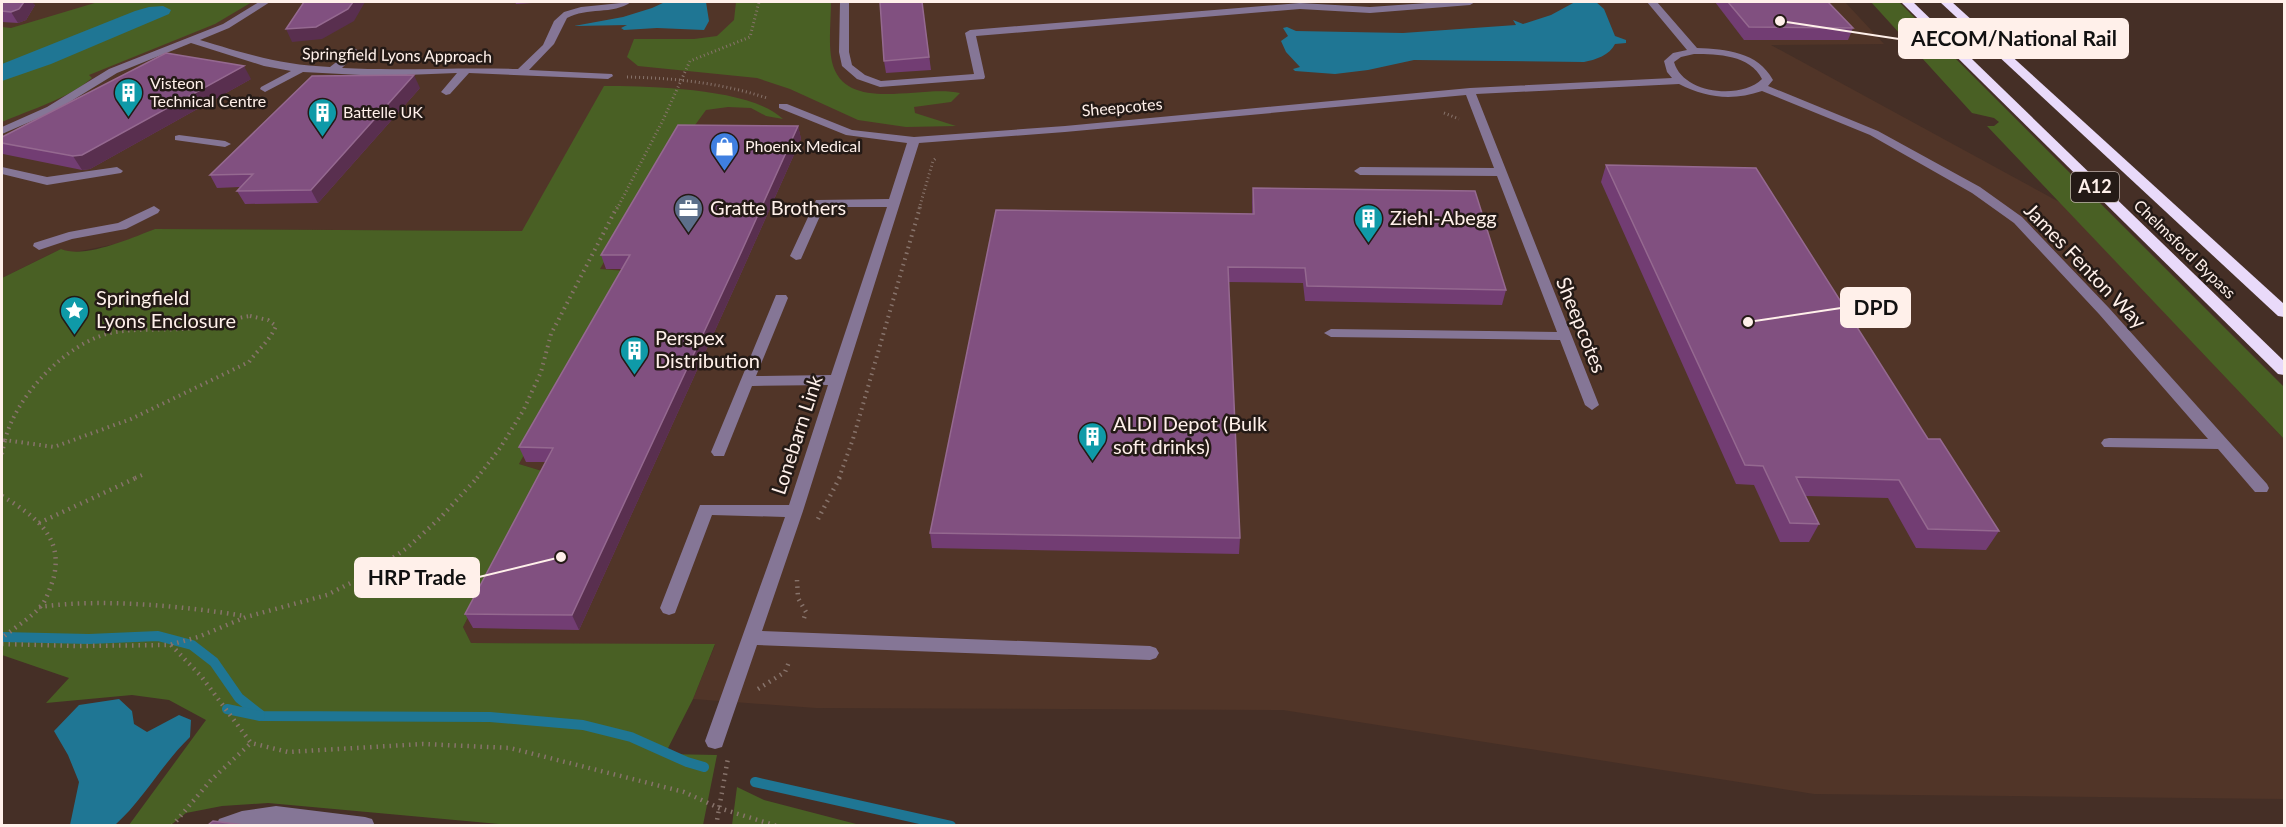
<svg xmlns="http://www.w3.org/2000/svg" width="2286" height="827" viewBox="0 0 2286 827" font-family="Lato,sans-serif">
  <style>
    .built { fill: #513528 }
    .green { fill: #496024 }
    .water { fill: #1f7694 }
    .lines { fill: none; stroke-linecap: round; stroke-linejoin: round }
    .stream { stroke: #1f7694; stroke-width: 10 }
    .path-far2 { stroke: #87736b; stroke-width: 3; stroke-dasharray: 1 3; stroke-linecap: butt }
    .path-far1 { stroke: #87736b; stroke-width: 4; stroke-dasharray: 1.5 4.5; stroke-linecap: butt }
    .path { stroke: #87736b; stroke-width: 4.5; stroke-dasharray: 1.5 5; stroke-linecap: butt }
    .minor { fill: #857696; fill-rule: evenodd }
    .highway { fill: #e9dafa; fill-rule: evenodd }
    .wall { fill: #723d73 }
    .shaded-wall { fill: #592f4f }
    .building { fill: #815080; stroke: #956990; stroke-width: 1.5 }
    .labels { text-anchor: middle; stroke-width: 5; stroke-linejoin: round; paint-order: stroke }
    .far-street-label { font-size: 16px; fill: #fff0ea; stroke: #241a16 }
    .far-poi-label { font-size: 16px; fill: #fff0ea; stroke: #241a16; text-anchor: start }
    .shield { fill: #241a16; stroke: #bdb0aa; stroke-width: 1.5 }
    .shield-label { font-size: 18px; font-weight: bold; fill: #fff0ea }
    .poi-label { font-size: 20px; fill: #fff0ea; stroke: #241a16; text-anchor: start }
    .street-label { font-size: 20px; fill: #fff0ea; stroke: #241a16 }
    .leader { fill: none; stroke: #fff0ea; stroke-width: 2 }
    .callout-dot { fill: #fff0ea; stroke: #241a16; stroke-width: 2 }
    .callout { fill: #fff0ea; stroke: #fff0ea; stroke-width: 2 }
    .callout-label { font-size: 21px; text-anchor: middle; font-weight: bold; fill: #111 }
  </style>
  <rect width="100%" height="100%" fill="#452f26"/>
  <!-- built -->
  <polygon class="built" points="2,2 1845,2 1884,44 1771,45 2061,203 2284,439 2284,799 1814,794 1283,710 816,708 693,699 715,645 471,643 463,627 542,471 519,464 625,272 599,269 522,231 155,229 121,243 70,253 61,249 2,278"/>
  <!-- green -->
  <g class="green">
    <path d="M98,2H252L215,24L89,75L92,78C67,99 32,109 2,122V27L11,28Z"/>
    <path d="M736,2H831C831,20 828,44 832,62C845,115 921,84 960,93L951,102L914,107L915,113L956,126L906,127L858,120L790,89L757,78L638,66L627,57L634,39H694L717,36L734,20Z"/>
    <polygon points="1871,2 1899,2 2284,387 2284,439 1987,126 1994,126 1999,122 1994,118 1972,113"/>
    <path d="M604,86C649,86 751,88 783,119L766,116L751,108L728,107L706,110L690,132L677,134L600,269L626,271L519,464L542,471L463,627L471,643L715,644L693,699L665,754L717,755L703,825L522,826L268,803L222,806L186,813L171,825H129L206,720L169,700L132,695L46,703L69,678L2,655V278L61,249C85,259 131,238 155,229L522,231Z"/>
    <polygon points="737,787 764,800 860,825 732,825"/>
  </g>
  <!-- water -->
  <g class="water">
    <polygon points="665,2 706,2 709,21 704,30 657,28 624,30 621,28 627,25 574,26 623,17 652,8"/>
    <path d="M1575,2H1596L1604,9L1615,36L1626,40V43L1615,44C1610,55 1595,60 1584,62L1414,60L1368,70L1335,74L1295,71L1293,69L1300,67L1286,52L1281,41L1288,36L1283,28L1287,27L1296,31L1403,33L1516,25L1513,20L1523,24L1551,15Z"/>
    <polygon points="163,6 171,10 169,14 51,64 2,81 2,64 135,11 149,7"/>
    <path d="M119,699L132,711L134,724L147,732L179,715L191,720L190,737C162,764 144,799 115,825H70L79,782L68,755L54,731L79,705Z"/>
  </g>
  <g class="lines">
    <!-- stream -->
    <g class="stream">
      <polyline points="2,637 89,639 158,636 192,645 214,662 239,698 262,716 490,717 583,725 631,737 687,762 704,767"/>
      <polyline points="227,709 260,716"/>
      <polyline points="755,782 951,826"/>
    </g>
    <!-- path-far2 -->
    <g class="path-far2">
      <path d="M627,77C675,78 721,83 767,98"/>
      <polyline points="1444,113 1459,119"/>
      <polyline points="617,209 663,120 690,61 750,37 759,2"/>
      <polyline points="919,209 933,161 937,157"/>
    </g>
    <!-- path-far1 -->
    <g class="path-far1">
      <path d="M250,316L268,320L276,326C269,342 259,348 249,362L131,419L54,447L5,440C16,396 65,344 110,333C140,327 171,332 201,327C218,325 234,318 250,316Z"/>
      <polyline points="2,454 5,440"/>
      <polyline points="135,478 142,475"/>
      <polyline points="477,478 500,448 523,411 541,372 551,334 617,207"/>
      <polyline points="839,478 853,439 920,207"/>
    </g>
    <!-- path -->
    <g class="path">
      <path d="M2,496C35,516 65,537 53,580C50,588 47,598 42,605C31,618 15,627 2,638"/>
      <polyline points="818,519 840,477"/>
      <polyline points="39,523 138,477"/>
      <polyline points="797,580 798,598 806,612 804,618"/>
      <path d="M39,607C102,598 182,606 245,616"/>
      <polyline points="2,644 78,646 169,645 198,637 246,617 327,595 372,572 407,548 440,518 478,477"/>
      <polyline points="171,645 201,676 251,743 288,752 423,744 510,748 684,792 719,808 777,826"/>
      <polyline points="758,689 785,672 789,662"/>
      <polyline points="172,826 211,780 251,743"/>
      <polyline points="716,826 728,758"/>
    </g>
    <!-- minor -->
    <g class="minor">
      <path d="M259,2H270L229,28L200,40C247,54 280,65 330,67L354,48L359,51L342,68C400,71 459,67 518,69L543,45L554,21L564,12L581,7L631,2C613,15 587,7 567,18L554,44L529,70L612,74L613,76L608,79L469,73L450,94L446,95L441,92L457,73L380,76L303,72L265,92L260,89L261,87L291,71L264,66L191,43L117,73L55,111L2,134V127L47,107L109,69L223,24Z"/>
      <polygon points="840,2 849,2 849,52 852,65 865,75 881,81 974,74 965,33 970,30 1300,3 1370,7 1441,2 1475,2 1470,5 1370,13 1300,9 976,36 985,77 984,79 880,87 857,79 842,66 839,52"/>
      <path d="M1647,2H1657L1697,48C1726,49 1758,52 1773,80L1768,86L1878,131L1980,187L2022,217L2109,308L2267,484L2269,488L2267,492H2255L2218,449L2104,447L2101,443L2104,439L2109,438L2208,439L2099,314L2014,223L1972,193L1870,135L1762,91C1733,101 1706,98 1679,84L1476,94L1599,405L1592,410L1585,405L1560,340L1331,337L1324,333L1331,329L1557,332L1497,176L1360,175L1354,171L1360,167L1494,168L1466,95L1065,132L919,143L803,511L762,631L1150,646L1156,648L1159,653L1156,658L1150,660L757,645L722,747L715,749L708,747L705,741L785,517L712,515L675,613L669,615L663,613L660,608L700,505H789L828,385L752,386L724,456H714L711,452L776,295H786L788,298L756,376L831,375L887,207H824L801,259L796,260L790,256L816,200L889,199L907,143L846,135L779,108V104H787L852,130L914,137L1065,126L1470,88L1672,78L1667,72L1664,61L1673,53L1687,50ZM1694,54C1718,54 1750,55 1762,79C1741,100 1683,94 1674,62L1681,57Z"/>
      <polygon points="179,135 225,141 231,144 225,147 175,140 175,136"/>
      <polygon points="117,167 123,171 121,173 47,185 2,174 2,167 47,177"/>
      <polygon points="154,206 160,210 158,213 126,229 72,239 39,250 33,246 34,243 69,232 118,223"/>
      <polygon points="276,806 365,817 372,819 375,826 216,826 219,819 242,811"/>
    </g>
    <!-- highway -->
    <g class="highway">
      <polygon points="1901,2 1913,2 2284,361 2284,375 2278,374"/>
      <polygon points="1940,2 1952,2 2284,304 2284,317 2278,316"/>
    </g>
  </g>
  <!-- wall -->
  <g class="wall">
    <polygon points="2,2 35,5 26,20 18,23 2,22"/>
    <polygon points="515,2 548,2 516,4"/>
    <polygon points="922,2 931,70 886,73 884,61"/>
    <polygon points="1715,2 1828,2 1853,28 1848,40 1744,40"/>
    <polygon points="251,79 90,169 82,170 3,154 2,152 2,137"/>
    <polygon points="420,88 318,203 245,204 237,191 240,187 217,188 210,175"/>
    <polygon points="798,126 801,139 742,271 579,630 473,628 465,614 546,462 526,462 519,447 622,269 606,269 601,255"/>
    <polygon points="1606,165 1928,439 1999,531 1986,550 1916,548 1888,498 1806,496 1819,524 1809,542 1780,542 1754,485 1736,484 1601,182"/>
    <polygon points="1253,188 1506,290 1502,305 1305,301 1303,283 1228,282 1240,538 1239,554 932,548 930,533 1252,214 1252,202"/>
  </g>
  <!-- shaded-wall -->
  <g class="shaded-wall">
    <polygon points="24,2 32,2 35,5 26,20 18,23 11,12"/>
    <polygon points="353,2 369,2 365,2 354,21 322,39 292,42 286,29"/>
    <polygon points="244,66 251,79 90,169 82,170 73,156"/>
    <polygon points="414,75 420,88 318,203 311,190"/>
    <polygon points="798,126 801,139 742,271 579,630 572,615"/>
  </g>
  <!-- building -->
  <g class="building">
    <polygon points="2,2 24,2 19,9 11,12 2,11"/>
    <polygon points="304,2 353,2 348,9 316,27 286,29"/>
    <polygon points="880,2 922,2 929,57 884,61"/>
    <polygon points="1728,2 1828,2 1853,28 1749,27"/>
    <polygon points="166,53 244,66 82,155 73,156 2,143 2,137"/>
    <polygon points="414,75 311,190 237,191 253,174 210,175 312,76"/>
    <polygon points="678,125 798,126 739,257 572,615 465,614 553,448 519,447 630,255 601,255"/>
    <polygon points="1606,165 1756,168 1928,439 1940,439 1999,531 1928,529 1899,480 1796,477 1819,524 1790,523 1763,466 1745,465"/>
    <polygon points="1253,188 1475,191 1506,290 1307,286 1305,268 1228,267 1240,538 930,533 996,210 1254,214"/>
    <polygon points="213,821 244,825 208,825"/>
  </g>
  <!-- icons -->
  <defs>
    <symbol id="building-pin" viewBox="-11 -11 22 30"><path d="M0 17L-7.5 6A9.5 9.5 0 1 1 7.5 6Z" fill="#0f9aa8" stroke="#241a16"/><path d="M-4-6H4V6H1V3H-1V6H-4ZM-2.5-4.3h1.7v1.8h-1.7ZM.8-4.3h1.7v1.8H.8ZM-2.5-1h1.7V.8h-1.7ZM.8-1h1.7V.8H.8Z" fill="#fff"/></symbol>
    <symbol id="shop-pin" viewBox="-11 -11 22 30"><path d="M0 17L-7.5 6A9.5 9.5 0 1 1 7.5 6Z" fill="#3f7fe0" stroke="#241a16"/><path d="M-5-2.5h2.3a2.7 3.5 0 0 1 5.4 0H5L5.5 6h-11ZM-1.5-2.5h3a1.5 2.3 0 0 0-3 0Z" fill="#fff"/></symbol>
    <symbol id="office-pin" viewBox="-11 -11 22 30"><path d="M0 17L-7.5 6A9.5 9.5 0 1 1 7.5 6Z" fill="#5c6f8a" stroke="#241a16"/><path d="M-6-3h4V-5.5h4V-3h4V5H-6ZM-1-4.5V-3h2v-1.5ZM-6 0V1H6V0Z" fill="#fff"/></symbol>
    <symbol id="sight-pin" viewBox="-11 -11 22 30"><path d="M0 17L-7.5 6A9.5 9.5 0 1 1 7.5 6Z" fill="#0f9aa8" stroke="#241a16"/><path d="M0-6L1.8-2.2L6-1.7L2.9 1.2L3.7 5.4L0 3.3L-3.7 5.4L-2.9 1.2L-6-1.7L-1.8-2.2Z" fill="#fff"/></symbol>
  </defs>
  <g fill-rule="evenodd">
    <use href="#building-pin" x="112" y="76" width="33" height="45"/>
    <use href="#building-pin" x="306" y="96" width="33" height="45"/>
    <use href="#shop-pin" x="708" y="130" width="33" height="45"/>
    <use href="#office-pin" x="672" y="192" width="33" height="45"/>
    <use href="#building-pin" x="1352" y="202" width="33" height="45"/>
    <use href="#sight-pin" x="58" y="294" width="33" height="45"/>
    <use href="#building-pin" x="618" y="334" width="33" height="45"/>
    <use href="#building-pin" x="1076" y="420" width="33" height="45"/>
  </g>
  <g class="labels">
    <!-- far-street labels -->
    <g class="far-street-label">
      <text transform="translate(397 55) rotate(1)" y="6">Springfield Lyons Approach</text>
      <text transform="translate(1122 107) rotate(-5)" y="6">Sheepcotes</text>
      <text transform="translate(2185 249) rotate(44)" y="6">Chelmsford Bypass</text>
    </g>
    <!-- far-poi labels -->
    <g class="far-poi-label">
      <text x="150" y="89">Visteon<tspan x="150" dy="18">Technical Centre</tspan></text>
      <text x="343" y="118">Battelle UK</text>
      <text x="745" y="152">Phoenix Medical</text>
    </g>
    <!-- shield labels -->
    <rect class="shield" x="2071" y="172" width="48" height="30" rx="4.5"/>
    <g class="shield-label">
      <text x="2095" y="193">A12</text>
    </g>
    <!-- poi labels -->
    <g class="poi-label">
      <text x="710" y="215">Gratte Brothers</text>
      <text x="1390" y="225">Ziehl-Abegg</text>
      <text x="96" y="305">Springfield<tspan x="96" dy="23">Lyons Enclosure</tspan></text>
      <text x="655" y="345">Perspex<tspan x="655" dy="23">Distribution</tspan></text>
      <text x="1113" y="431">ALDI Depot (Bulk<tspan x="1113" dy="23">soft drinks)</tspan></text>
    </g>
    <!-- street labels -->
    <g class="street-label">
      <text transform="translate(2085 266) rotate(46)" y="7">James Fenton Way</text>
      <text transform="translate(1581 325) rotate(68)" y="7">Sheepcotes</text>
      <text transform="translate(797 435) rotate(-72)" y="7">Lonebarn Link</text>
    </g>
  </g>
  <!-- callouts -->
  <path class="leader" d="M1780 21L1899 39M1748 322L1841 308M561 557L479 577"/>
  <g class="callout-dot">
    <circle cx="1780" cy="21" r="6"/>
    <circle cx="1748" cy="322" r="6"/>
    <circle cx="561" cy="557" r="6"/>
  </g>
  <g class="callout">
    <rect x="1899" y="19" width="229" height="39" rx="6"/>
    <rect x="1841" y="288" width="69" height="39" rx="6"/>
    <rect x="355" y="558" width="124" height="39" rx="6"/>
  </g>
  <g class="callout-label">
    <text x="2014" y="46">AECOM/National Rail</text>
    <text x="1876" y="315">DPD</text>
    <text x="417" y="585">HRP Trade</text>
  </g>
  <!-- border -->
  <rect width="2286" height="827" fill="none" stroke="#fff0ea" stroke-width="6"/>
</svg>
